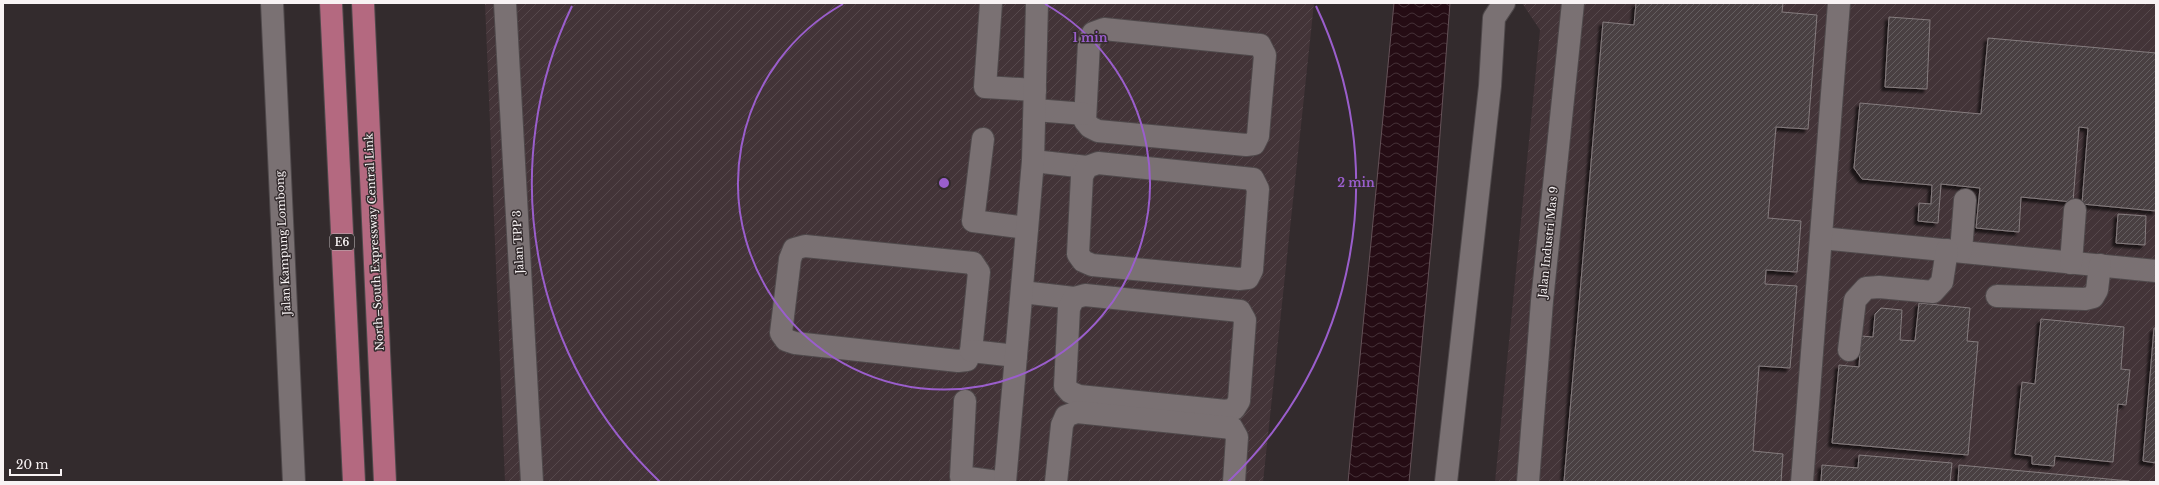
<svg xmlns="http://www.w3.org/2000/svg" width="2159" height="485" viewBox="0 0 2159 485" font-family="'Libre Baskerville',serif">
  <style>
    .industrial { fill: url(#industrial-furrows) }
    .water { fill: url(#water-waves); stroke: #645157 }
    .building { fill: url(#building-hatch); stroke: #857c7e; filter: url(#shadow) }
    .lines { fill: none; stroke-linecap: round; stroke-linejoin: round }
    .minor-casing { stroke: #4f494b; stroke-width: 24 }
    .highway-casing { stroke: #4f494b; stroke-width: 24 }
    .minor { stroke: #7a7173; stroke-width: 22 }
    .highway { stroke: #b46980; stroke-width: 22 }
    .ring { fill: none; stroke: #9a5ecc; stroke-width: 2 }
    .labels { text-anchor: middle; stroke-width: 3; stroke-linejoin: round; paint-order: stroke }
    .shield { fill: #332b2d; stroke: #bdb7b8; stroke-width: 1 }
    .shield-label { font-size: 10px; font-weight: bold; fill: #f8f3f4 }
    .street-label { font-size: 11px; fill: #f8f3f4; stroke: #332b2d }
    .centre { fill: #9a5ecc; stroke: #332b2d; stroke-width: 2 }
    .ring-label { font-size: 12px; text-anchor: middle; font-weight: bold; fill: #9a5ecc; stroke: #332b2d; stroke-width: 3; stroke-linejoin: round; paint-order: stroke }
  </style>
  <defs>
    <pattern id="industrial-furrows" width="10" height="10" patternUnits="userSpaceOnUse"><rect width="10" height="10" fill="#433438"/><path d="M-1 1l2-2M0 10L10 0M9 11l2-2" fill="none" stroke="#56484c"/></pattern>
    <pattern id="water-waves" width="16" height="10" patternUnits="userSpaceOnUse"><rect width="16" height="10" fill="#250c14"/><path d="M0 5q4-4 8 0t8 0" fill="none" stroke="#453037"/></pattern>
    <pattern id="building-hatch" width="6" height="6" patternUnits="userSpaceOnUse"><rect width="6" height="6" fill="#494143"/><path d="M-1 1l2-2M0 6l6-6M5 7l2-2" fill="none" stroke="#645d5f"/></pattern>
    <filter id="shadow"><feDropShadow dx="-3.5" dy="3.5" stdDeviation="1" flood-color="#0009"/></filter>
  </defs>
  <rect width="100%" height="100%" fill="#332b2d"/>
  <!-- industrial -->
  <g class="industrial">
    <polygon points="485,3 1314,3 1263,482 505,482"/>
    <polygon points="1522,3 2156,3 2156,482 1495,482 1540,30"/>
  </g>
  <!-- water -->
  <polygon class="water" points="1394,3 1450,3 1433,226 1409,482 1348,482"/>
  <!-- building -->
  <g class="building">
    <polygon points="1636,3 1783,3 1782,12 1817,15 1808,129 1776,127 1768,218 1801,221 1797,272 1766,270 1765,284 1797,286 1790,368 1759,366 1753,451 1783,454 1781,482 1564,482 1603,22 1634,25"/>
    <polygon points="1889,17 1930,20 1927,89 1885,87"/>
    <polygon points="1988,38 2156,53 2156,211 2082,204 2088,128 2079,127 2073,202 2021,197 2019,232 1976,228 1980,188 1941,184 1938,223 1918,221 1919,203 1931,204 1932,185 1862,179 1854,168 1860,103 1981,114"/>
    <polygon points="2118,214 2146,216 2145,245 2116,243"/>
    <polygon points="1919,303 1970,308 1967,341 1978,342 1968,455 1832,443 1839,365 1859,367 1861,336 1873,337 1875,314 1881,308 1902,310 1900,340 1915,341"/>
    <polygon points="2041,319 2124,327 2121,369 2130,370 2126,405 2118,404 2113,462 2055,456 2054,466 2032,464 2032,456 2015,454 2022,382 2035,384"/>
    <polygon points="2154,328 2156,328 2156,463 2143,461"/>
    <polygon points="1859,455 1952,463 1950,482 1821,482 1822,465 1858,468"/>
    <polygon points="1959,465 2129,481 1958,482"/>
  </g>
  <g class="lines">
    <defs>
      <g id="minor">
        <polyline points="272,3 294,482"/>
        <polyline points="505,3 532,482"/>
        <polyline points="991,3 985,87 1035,90"/>
        <polygon points="1104,29 1260,45 1265,55 1258,136 1254,144 1246,145 1098,131 1090,127 1085,121 1089,43 1093,33"/>
        <polyline points="1035,110 1085,114"/>
        <polyline points="983,139 973,221 1027,228"/>
        <polyline points="1033,161 1087,167"/>
        <polygon points="1098,163 1253,179 1258,189 1252,270 1248,278 1239,279 1092,265 1083,261 1078,254 1082,176 1087,167"/>
        <polyline points="1821,238 2156,271"/>
        <polygon points="805,246 973,263 979,272 971,351 967,360 958,361 795,343 786,340 781,333 790,259 794,249"/>
        <polyline points="1961,251 1965,200"/>
        <polyline points="2071,263 2075,210"/>
        <polyline points="1022,292 1074,298"/>
        <polygon points="1085,295 1240,311 1245,320 1239,401 1234,409 1226,411 1079,396 1070,392 1065,386 1069,308 1074,298"/>
        <polyline points="1997,296 2085,299 2093,297 2097,290 2100,265"/>
        <polyline points="1849,350 1855,300 1866,288 1879,287 1933,292 1942,282 1947,250"/>
        <polyline points="971,351 1016,356"/>
        <polyline points="965,401 961,477 998,482"/>
        <polyline points="1005,482 1033,161 1037,3"/>
        <polyline points="1056,482 1062,425 1066,416 1077,412 1232,428 1237,437 1234,482"/>
        <polyline points="1446,482 1490,86 1494,18 1504,3"/>
        <polyline points="1528,482 1542,301 1573,3"/>
        <polyline points="1802,482 1839,3"/>
      </g>
      <g id="highway">
        <polyline points="331,3 354,482"/>
        <polyline points="363,3 385,482"/>
      </g>
    </defs>
    <!-- minor casing -->
    <use href="#minor" class="minor-casing"/>
    <!-- highway casing -->
    <use href="#highway" class="highway-casing"/>
    <!-- minor -->
    <use href="#minor" class="minor"/>
    <!-- highway -->
    <use href="#highway" class="highway"/>
  </g>
  <!-- distance rings -->
  <g class="ring">
    <path d="M1045 4A206 206 0 1 1 843 4"/>
    <path d="M660 482A412 412 0 0 1 572 6M1316 6A412 412 0 0 1 1228 482"/>
  </g>
  <g class="labels">
    <!-- shield labels -->
    <rect class="shield" x="330" y="234" width="24" height="16" rx="3"/>
    <g class="shield-label">
      <text x="342" y="246">E6</text>
    </g>
    <!-- street labels -->
    <g class="street-label">
      <text transform="translate(374 242) rotate(-93)" y="4">North–South Expressway Central Link</text>
      <text transform="translate(518 242) rotate(-93)" y="4">Jalan TPP 3</text>
      <text transform="translate(1548 242) rotate(-84)" y="4">Jalan Industri Mas 9</text>
      <text transform="translate(283 243) rotate(-93)" y="4">Jalan Kampung Lombong</text>
    </g>
  </g>
  <circle cx="944" cy="183" r="6" class="centre"/>
  <g class="ring-label">
    <text x="1090" y="42">1 min</text>
    <text x="1356" y="187">2 min</text>
  </g>
  <!-- border -->
  <rect width="2159" height="485" fill="none" stroke="#f8f3f4" stroke-width="8"/>
  <!-- scale -->
  <path d="M10 469v6h51v-6" fill="none" stroke="#f8f3f4" stroke-width="2"/>
  <text x="16" y="469" font-size="12" fill="#f8f3f4" stroke="#332b2d" stroke-width="3" paint-order="stroke">20 m</text>
</svg>
